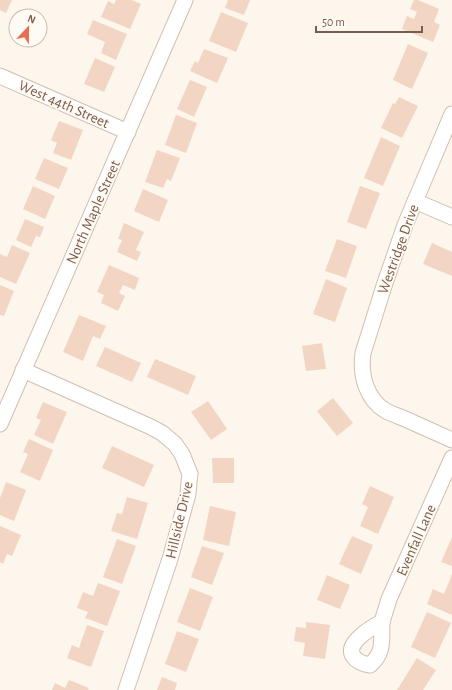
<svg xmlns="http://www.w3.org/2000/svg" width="452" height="690" viewBox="0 0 452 690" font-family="'Alegreya Sans',sans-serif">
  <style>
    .building { fill: #f3d5c3 }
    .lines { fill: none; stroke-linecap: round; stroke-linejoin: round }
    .street-casing { stroke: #d1beb0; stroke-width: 17 }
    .street { stroke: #fff; stroke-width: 15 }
    .labels { text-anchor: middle; stroke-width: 3.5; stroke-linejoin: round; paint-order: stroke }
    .street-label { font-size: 15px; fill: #7a5c4d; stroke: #fffaf3 }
  </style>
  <rect width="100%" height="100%" fill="#fdf6ec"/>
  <!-- building -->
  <g class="building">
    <polygon points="0,0 12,0 6,13 0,10"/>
    <polygon points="116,0 132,0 141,4 130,29 101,17 108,1 114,4"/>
    <polygon points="228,0 250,0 244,15 225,8"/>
    <polygon points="414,0 418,0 439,9 434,22 440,25 433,42 402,29 407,16 414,19 417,12 410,9"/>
    <polygon points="221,12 248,23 236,52 209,41"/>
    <polygon points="93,20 127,34 116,60 101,53 105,42 87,34"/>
    <polygon points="408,44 428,53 412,89 393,80"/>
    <polygon points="204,49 228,58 217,83 190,71 195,61 198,63"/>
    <polygon points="95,58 115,67 104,92 84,84"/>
    <polygon points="190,80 207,87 194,117 177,109"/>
    <polygon points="399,97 418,106 402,138 381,128 393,103 395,104"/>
    <polygon points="176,115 197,123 186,153 165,145"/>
    <polygon points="59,121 83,130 71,160 53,153 57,143 51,140"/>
    <polygon points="381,137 400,146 383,186 364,178"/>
    <polygon points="157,150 180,158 171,181 167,179 163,188 145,182"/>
    <polygon points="44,158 68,168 59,189 35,179"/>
    <polygon points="33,186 55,196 45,219 23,209"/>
    <polygon points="360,186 380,193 366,229 347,222"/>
    <polygon points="143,189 168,200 159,222 134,211"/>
    <polygon points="25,219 44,227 40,237 36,236 31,247 16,240"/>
    <polygon points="124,223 144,232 136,250 141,252 137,261 117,252 122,240 118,239"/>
    <polygon points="337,239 357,246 346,278 325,271"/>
    <polygon points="432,243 452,252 452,276 423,264"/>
    <polygon points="12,245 30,253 16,284 0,277 0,254 7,257"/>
    <polygon points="109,265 139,278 135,290 123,285 119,293 125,296 118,311 101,303 104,295 97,292"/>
    <polygon points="326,279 347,288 335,322 313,314"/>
    <polygon points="0,285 14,291 4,316 0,315"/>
    <polygon points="79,315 106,326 100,339 93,336 83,361 63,352"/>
    <polygon points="322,343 326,369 306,371 302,346"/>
    <polygon points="105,347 141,363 132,382 96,366"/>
    <polygon points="155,359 196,376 188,395 147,377"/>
    <polygon points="333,398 353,423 337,436 317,411"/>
    <polygon points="208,401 227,429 211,440 191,412"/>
    <polygon points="43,402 67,412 53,444 34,435 41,420 36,418"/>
    <polygon points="29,439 53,450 40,481 20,472 28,454 23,452"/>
    <polygon points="112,446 154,465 144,487 102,468"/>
    <polygon points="212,458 234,458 234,483 213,483"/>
    <polygon points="6,482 26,490 14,521 0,515 0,498"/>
    <polygon points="370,486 394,497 378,534 360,526 368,507 362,504"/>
    <polygon points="127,497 148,503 137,539 111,531 117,513 122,514"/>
    <polygon points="210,506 236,512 229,546 203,540"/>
    <polygon points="0,526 21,535 12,556 7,554 3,564 0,562"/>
    <polygon points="352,536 373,545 361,574 339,564"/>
    <polygon points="452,537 452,566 441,562"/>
    <polygon points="117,539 136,546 122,584 103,577"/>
    <polygon points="202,546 224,553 212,585 191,577"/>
    <polygon points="452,574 452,615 427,604 433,589 444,594"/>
    <polygon points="327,575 350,585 340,609 317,600"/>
    <polygon points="98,583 120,591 107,626 85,618 88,612 77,608 83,592 93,596"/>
    <polygon points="190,588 213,597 200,631 177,622"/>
    <polygon points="427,612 451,623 435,658 411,647"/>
    <polygon points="306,622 330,625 325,659 303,656 305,643 294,641 296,627 306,628"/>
    <polygon points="87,625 104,631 91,667 67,658 72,645 79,648"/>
    <polygon points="177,631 199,639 186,672 165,664"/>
    <polygon points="417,658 436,670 423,690 397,690"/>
    <polygon points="162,677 177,683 175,690 157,690"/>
    <polygon points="69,680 89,688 88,690 52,690 55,683 65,688"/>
  </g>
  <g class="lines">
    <defs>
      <g id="street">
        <polyline points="0,76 128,132"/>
        <path d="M452,114L405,225L384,286L363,353C360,375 366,399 386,411C394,415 404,418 412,422C425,428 439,434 452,440"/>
        <polyline points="415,201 452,217"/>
        <polyline points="23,370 151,427 162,433 175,444 182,454 190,474 189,482 188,494 170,559 126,690"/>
        <polyline points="0,424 185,0"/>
        <polyline points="382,622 389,599 452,458"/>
        <path d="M382,622C381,640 385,652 370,665C363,664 357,662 353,656C345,643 372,627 382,622Z"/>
      </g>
    </defs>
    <!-- street casing -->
    <use href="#street" class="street-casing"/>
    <!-- street -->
    <use href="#street" class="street"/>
  </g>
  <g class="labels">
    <!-- street labels -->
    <g class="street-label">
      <text transform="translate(64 104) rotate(24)" y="5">West 44th Street</text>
      <text transform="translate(93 212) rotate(-66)" y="5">North Maple Street</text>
      <text transform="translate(398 249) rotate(-70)" y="5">Westridge Drive</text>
      <text transform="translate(179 520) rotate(-77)" y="5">Hillside Drive</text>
      <text transform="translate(416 540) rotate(-66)" y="5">Evenfall Lane</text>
    </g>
  </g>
  <!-- north arrow -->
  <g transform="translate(28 28) rotate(22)"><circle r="19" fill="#fffaf3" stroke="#cabbb1"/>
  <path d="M0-3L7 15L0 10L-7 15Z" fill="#e76f51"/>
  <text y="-6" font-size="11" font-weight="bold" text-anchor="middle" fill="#7a5c4d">N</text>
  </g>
  <!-- scale -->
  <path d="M316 26v6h106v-6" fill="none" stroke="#7a5c4d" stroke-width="2"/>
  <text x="322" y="26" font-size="12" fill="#7a5c4d" stroke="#fffaf3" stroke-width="3" paint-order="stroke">50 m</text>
</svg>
